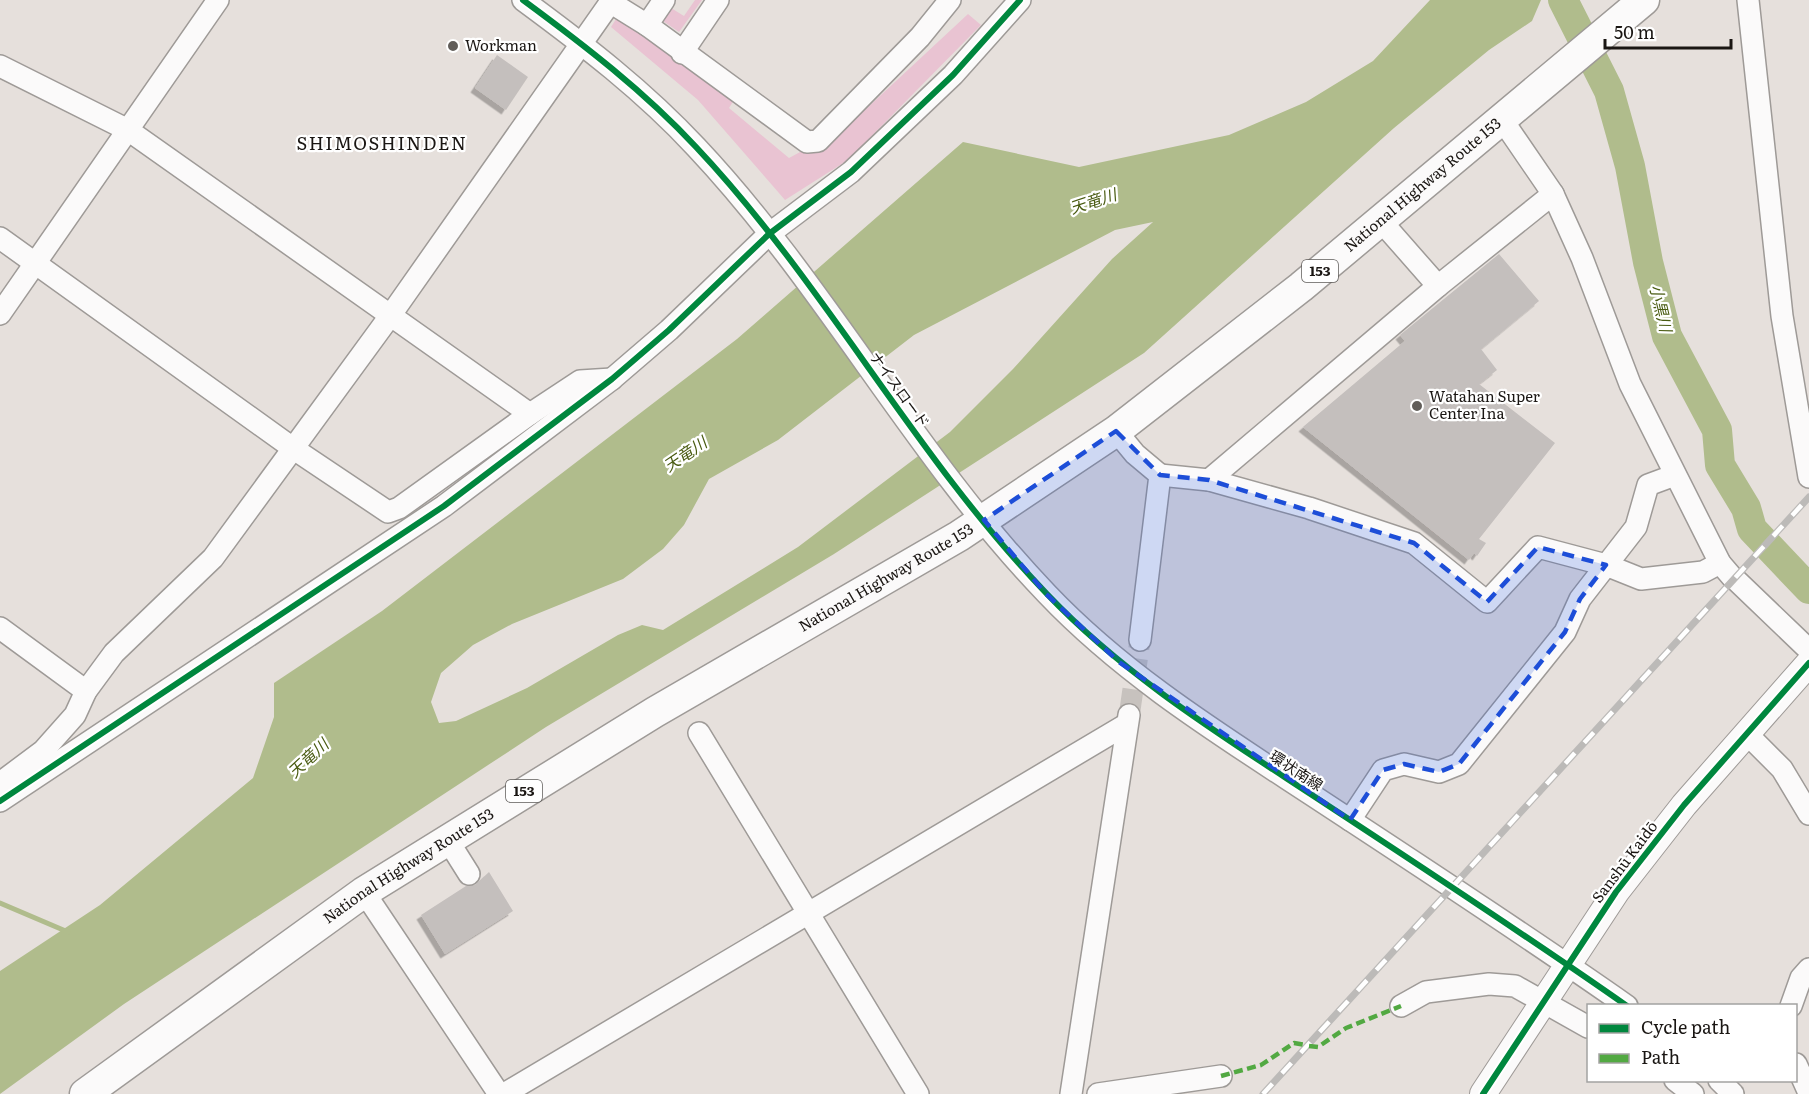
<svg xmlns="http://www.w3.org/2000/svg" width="1809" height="1094" viewBox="0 0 1809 1094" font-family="Literata,'Noto Sans JP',serif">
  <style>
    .green { fill: #e9c3d2 }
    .water { fill: #b0bc8c; fill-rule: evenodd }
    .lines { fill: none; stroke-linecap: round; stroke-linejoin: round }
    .stream { stroke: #b0bc8c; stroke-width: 5 }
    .river { stroke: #b0bc8c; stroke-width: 30 }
    .building { fill: #c4bfbd; filter: url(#shadow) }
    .minor-tunnel { stroke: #c7c2be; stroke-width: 21; stroke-dasharray: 21 10; stroke-linecap: butt }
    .minor-casing { stroke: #9e9a97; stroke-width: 24 }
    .major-casing { stroke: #9e9a97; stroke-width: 28 }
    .highway-casing { stroke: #9e9a97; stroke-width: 33 }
    .minor { stroke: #fbfafa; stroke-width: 21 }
    .major { stroke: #fbfafa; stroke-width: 26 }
    .highway { stroke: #fbfafa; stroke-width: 30 }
    .rail-casing { stroke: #bcbab8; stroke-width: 7 }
    .rail { stroke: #fff; stroke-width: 4.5; stroke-dasharray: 14; stroke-linecap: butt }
    .quiet { stroke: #52a942; stroke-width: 4.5; stroke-dasharray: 9 4.5; stroke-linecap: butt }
    .cycleway-casing { stroke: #fff; stroke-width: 10 }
    .cycleway { stroke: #00873e; stroke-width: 6 }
    .marked { fill: #1d4ed8; fill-opacity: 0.2; stroke: #1d4ed8; stroke-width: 4.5; stroke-dasharray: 12 8; stroke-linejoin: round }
    .poi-dot { fill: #615d59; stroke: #fff; stroke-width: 2 }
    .labels { text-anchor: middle; stroke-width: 4.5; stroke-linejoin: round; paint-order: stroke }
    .shield { fill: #fff; stroke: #5f5c5a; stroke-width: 1.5 }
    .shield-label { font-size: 14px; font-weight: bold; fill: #1a1613 }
    .poi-label { font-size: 15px; fill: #1a1613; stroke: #fff; text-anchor: start }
    .street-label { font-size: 15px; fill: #1a1613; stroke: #fff }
    .water-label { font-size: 16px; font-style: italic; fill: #495b11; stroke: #fff }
    .quarter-label { font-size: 18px; letter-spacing: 1.5px; fill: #1a1613; stroke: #fff }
  </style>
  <defs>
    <filter id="shadow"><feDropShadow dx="-4.5" dy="4.5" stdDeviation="0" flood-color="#0004"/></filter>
  </defs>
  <rect width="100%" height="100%" fill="#e6e0dc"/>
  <!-- green -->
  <g class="green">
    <polygon points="695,0 702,0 679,32 663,21 671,8 684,16"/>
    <polygon points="968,14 981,25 848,160 785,200 698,100 611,27 618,16 734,100 729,108 789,158 802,151 824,148"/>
  </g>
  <!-- water -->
  <path class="water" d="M1430,0H1541L1532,21L1489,50L1394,128L1144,353L834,554L546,727L124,1004L0,1094V971L100,905L253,778L274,717V683L382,611L737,339L963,142L1079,167L1229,135L1306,102L1373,61ZM1153,222L1112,259L1013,369L950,432L798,547L663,630L642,625L618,635L527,688L456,721L439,723L431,702L441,673L473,645L512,624L623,579L663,549L684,525L709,479L778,440L914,335L1115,230Z"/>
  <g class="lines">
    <!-- stream -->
    <polyline class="stream" points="0,903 68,932"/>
    <!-- river -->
    <polyline class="river" points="1563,0 1609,91 1630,166 1648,262 1667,336 1717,430 1720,465 1746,508 1752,529 1809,589"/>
  </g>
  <!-- building -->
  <g class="building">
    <polygon points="497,55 528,77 506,110 475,88"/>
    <polygon points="1499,254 1539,301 1481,349 1497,370 1479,384 1555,443 1479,539 1486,543 1477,556 1474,553 1469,560 1303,427 1405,341 1400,335"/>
    <polygon points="489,872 513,911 445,954 421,915 466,886 475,885"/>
  </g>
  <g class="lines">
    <!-- minor-tunnel -->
    <polyline class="minor-tunnel" points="1130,710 1140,640"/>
    <defs>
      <g id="minor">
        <path d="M523,0C584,45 644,91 696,147C826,285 915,457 1047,594C1124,675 1219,734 1312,795C1417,864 1523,933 1627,1006"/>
        <polyline points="1748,0 1782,316 1809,477"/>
        <polyline points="610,2 647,25 807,142 818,141 920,37 950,0"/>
        <polyline points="647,25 664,0"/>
        <polyline points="682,53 718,0"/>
        <polyline points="0,66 128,130 530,414 580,381 612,379"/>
        <polyline points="1501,118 1553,194 1582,258 1630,384 1720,563 1732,577"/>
        <polyline points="1380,220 1438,286"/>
        <polyline points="0,238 294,449 388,512 399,508 530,414"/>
        <polyline points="0,314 218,0"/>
        <polyline points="1116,431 1135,454 1160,475 1140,640"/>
        <polyline points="1160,475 1209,480 1309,508 1414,543 1487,602 1538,547 1606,565 1641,579 1703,572 1720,563"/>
        <polyline points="1209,480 1438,286 1553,194"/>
        <polyline points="1736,580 1809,650"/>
        <polyline points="0,628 86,691"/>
        <polyline points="699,733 918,1094"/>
        <polyline points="1747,734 1782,769 1809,814"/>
        <polyline points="0,783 43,751 75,715 86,691 114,653 213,558 390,316 612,0"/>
        <polyline points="0,801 444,506 612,379 669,330 769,234 851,172 953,75 1020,0"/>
        <polyline points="1350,820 1383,770 1404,764 1439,772 1459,764 1565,632 1580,599 1636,527 1648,485 1675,475"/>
        <polyline points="447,839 469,874"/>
        <polyline points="364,892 499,1094"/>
        <polyline points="1401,1006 1426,992 1489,984 1515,986 1588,1027"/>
        <polyline points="1791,1006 1801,978 1809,969"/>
        <polyline points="1796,1064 1809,1093"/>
        <polyline points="1675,1080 1693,1094"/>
        <polyline points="1719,1080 1733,1094"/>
        <polyline points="504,1094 1127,724"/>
        <polyline points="1071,1094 1129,715"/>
        <polyline points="1098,1094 1221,1076"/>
      </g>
      <polyline id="major" points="1483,1094 1616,892 1684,805 1809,663"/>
      <g id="highway">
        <path id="s1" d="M85,1094L364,892L655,712L959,536L1116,431L1301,287L1644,0"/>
      </g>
    </defs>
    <!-- minor casing -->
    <use href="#minor" class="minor-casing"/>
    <!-- major casing -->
    <use href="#major" class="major-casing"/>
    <!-- highway casing -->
    <use href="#highway" class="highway-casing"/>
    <!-- minor -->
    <use href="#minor" class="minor"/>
    <!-- major -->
    <use href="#major" class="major"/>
    <!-- highway -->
    <use href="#highway" class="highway"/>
    <defs>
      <polyline id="rail" points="1263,1094 1809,497"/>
    </defs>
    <!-- rail casing -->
    <use href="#rail" class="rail-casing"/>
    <!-- rail -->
    <use href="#rail" class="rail"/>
    <!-- quiet -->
    <g class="quiet">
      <polyline points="1309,1046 1318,1047 1346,1028 1401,1006"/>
      <polyline points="1221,1076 1261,1065 1294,1043 1305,1045"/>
    </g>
    <defs>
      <g id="cycleway">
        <path d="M523,0C584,45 644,91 696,147C826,285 915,457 1047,594C1124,675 1219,734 1312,795C1417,864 1523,933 1627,1006"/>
        <polyline points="0,801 444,506 612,379 669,330 769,234 851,172 953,75 1020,0"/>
        <polyline points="1483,1094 1616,892 1684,805 1809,663"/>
      </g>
    </defs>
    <!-- cycleway casing -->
    <use href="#cycleway" class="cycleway-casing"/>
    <!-- cycleway -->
    <use href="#cycleway" class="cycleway"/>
  </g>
  <!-- marked area -->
  <path class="marked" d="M1116,431L1160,475L1209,480L1414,543L1487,602L1538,547L1606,565L1580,599L1565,632L1459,764L1439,772L1404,764L1383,770L1350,820L1119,662L1046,594L984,520Z"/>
  <!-- markers -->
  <g class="poi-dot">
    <circle cx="453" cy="46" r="6"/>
    <circle cx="1417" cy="406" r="6"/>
  </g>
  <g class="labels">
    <!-- shield labels -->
    <g class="shield">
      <rect x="1302" y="260" width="36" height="22" rx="4.5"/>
      <rect x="506" y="780" width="36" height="22" rx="4.5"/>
    </g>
    <g class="shield-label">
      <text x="1320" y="276">153</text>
      <text x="524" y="796">153</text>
    </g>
    <!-- poi labels -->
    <g class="poi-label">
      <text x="465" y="51">Workman</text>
      <text x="1429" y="402">Watahan Super<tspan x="1429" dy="17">Center Ina</tspan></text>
    </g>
    <!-- street labels -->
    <g class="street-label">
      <text dy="5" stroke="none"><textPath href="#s1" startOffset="1620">National Highway Route 153</textPath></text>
      <text transform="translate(899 390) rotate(54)" y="5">ナイスロード</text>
      <text dy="5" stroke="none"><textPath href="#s1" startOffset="954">National Highway Route 153</textPath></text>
      <text transform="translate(1296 771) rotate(33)" y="5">環状南線</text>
      <text transform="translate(1625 862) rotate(-53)" y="5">Sanshū Kaidō</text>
      <text dy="5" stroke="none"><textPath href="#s1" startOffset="396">National Highway Route 153</textPath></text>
    </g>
    <!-- water labels -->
    <g class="water-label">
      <text transform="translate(1093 201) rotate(-18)" y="6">天竜川</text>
      <text transform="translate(1661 308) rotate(77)" y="6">小黒川</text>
      <text transform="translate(685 454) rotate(-34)" y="6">天竜川</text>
      <text transform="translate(308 758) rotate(-43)" y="6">天竜川</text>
    </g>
    <!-- quarter labels -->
    <g class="quarter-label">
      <text x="382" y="150">SHIMOSHINDEN</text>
    </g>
  </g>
  <!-- legend -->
  <rect x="1587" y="1004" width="210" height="78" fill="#ffffff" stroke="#a3a2a1" stroke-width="1.5"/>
  <rect x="1599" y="1024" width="30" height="9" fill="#00873e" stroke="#a3a2a1" stroke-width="1.5"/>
  <text x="1641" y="1034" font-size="18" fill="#1a1613">Cycle path</text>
  <rect x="1599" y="1054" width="30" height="9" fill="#52a942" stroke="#a3a2a1" stroke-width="1.5"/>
  <text x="1641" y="1064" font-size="18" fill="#1a1613">Path</text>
  <!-- scale -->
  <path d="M1605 39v9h126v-9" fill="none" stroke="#1a1613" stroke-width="3"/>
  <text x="1614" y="39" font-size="18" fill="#1a1613" stroke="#ffffff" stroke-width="4.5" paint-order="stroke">50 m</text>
</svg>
